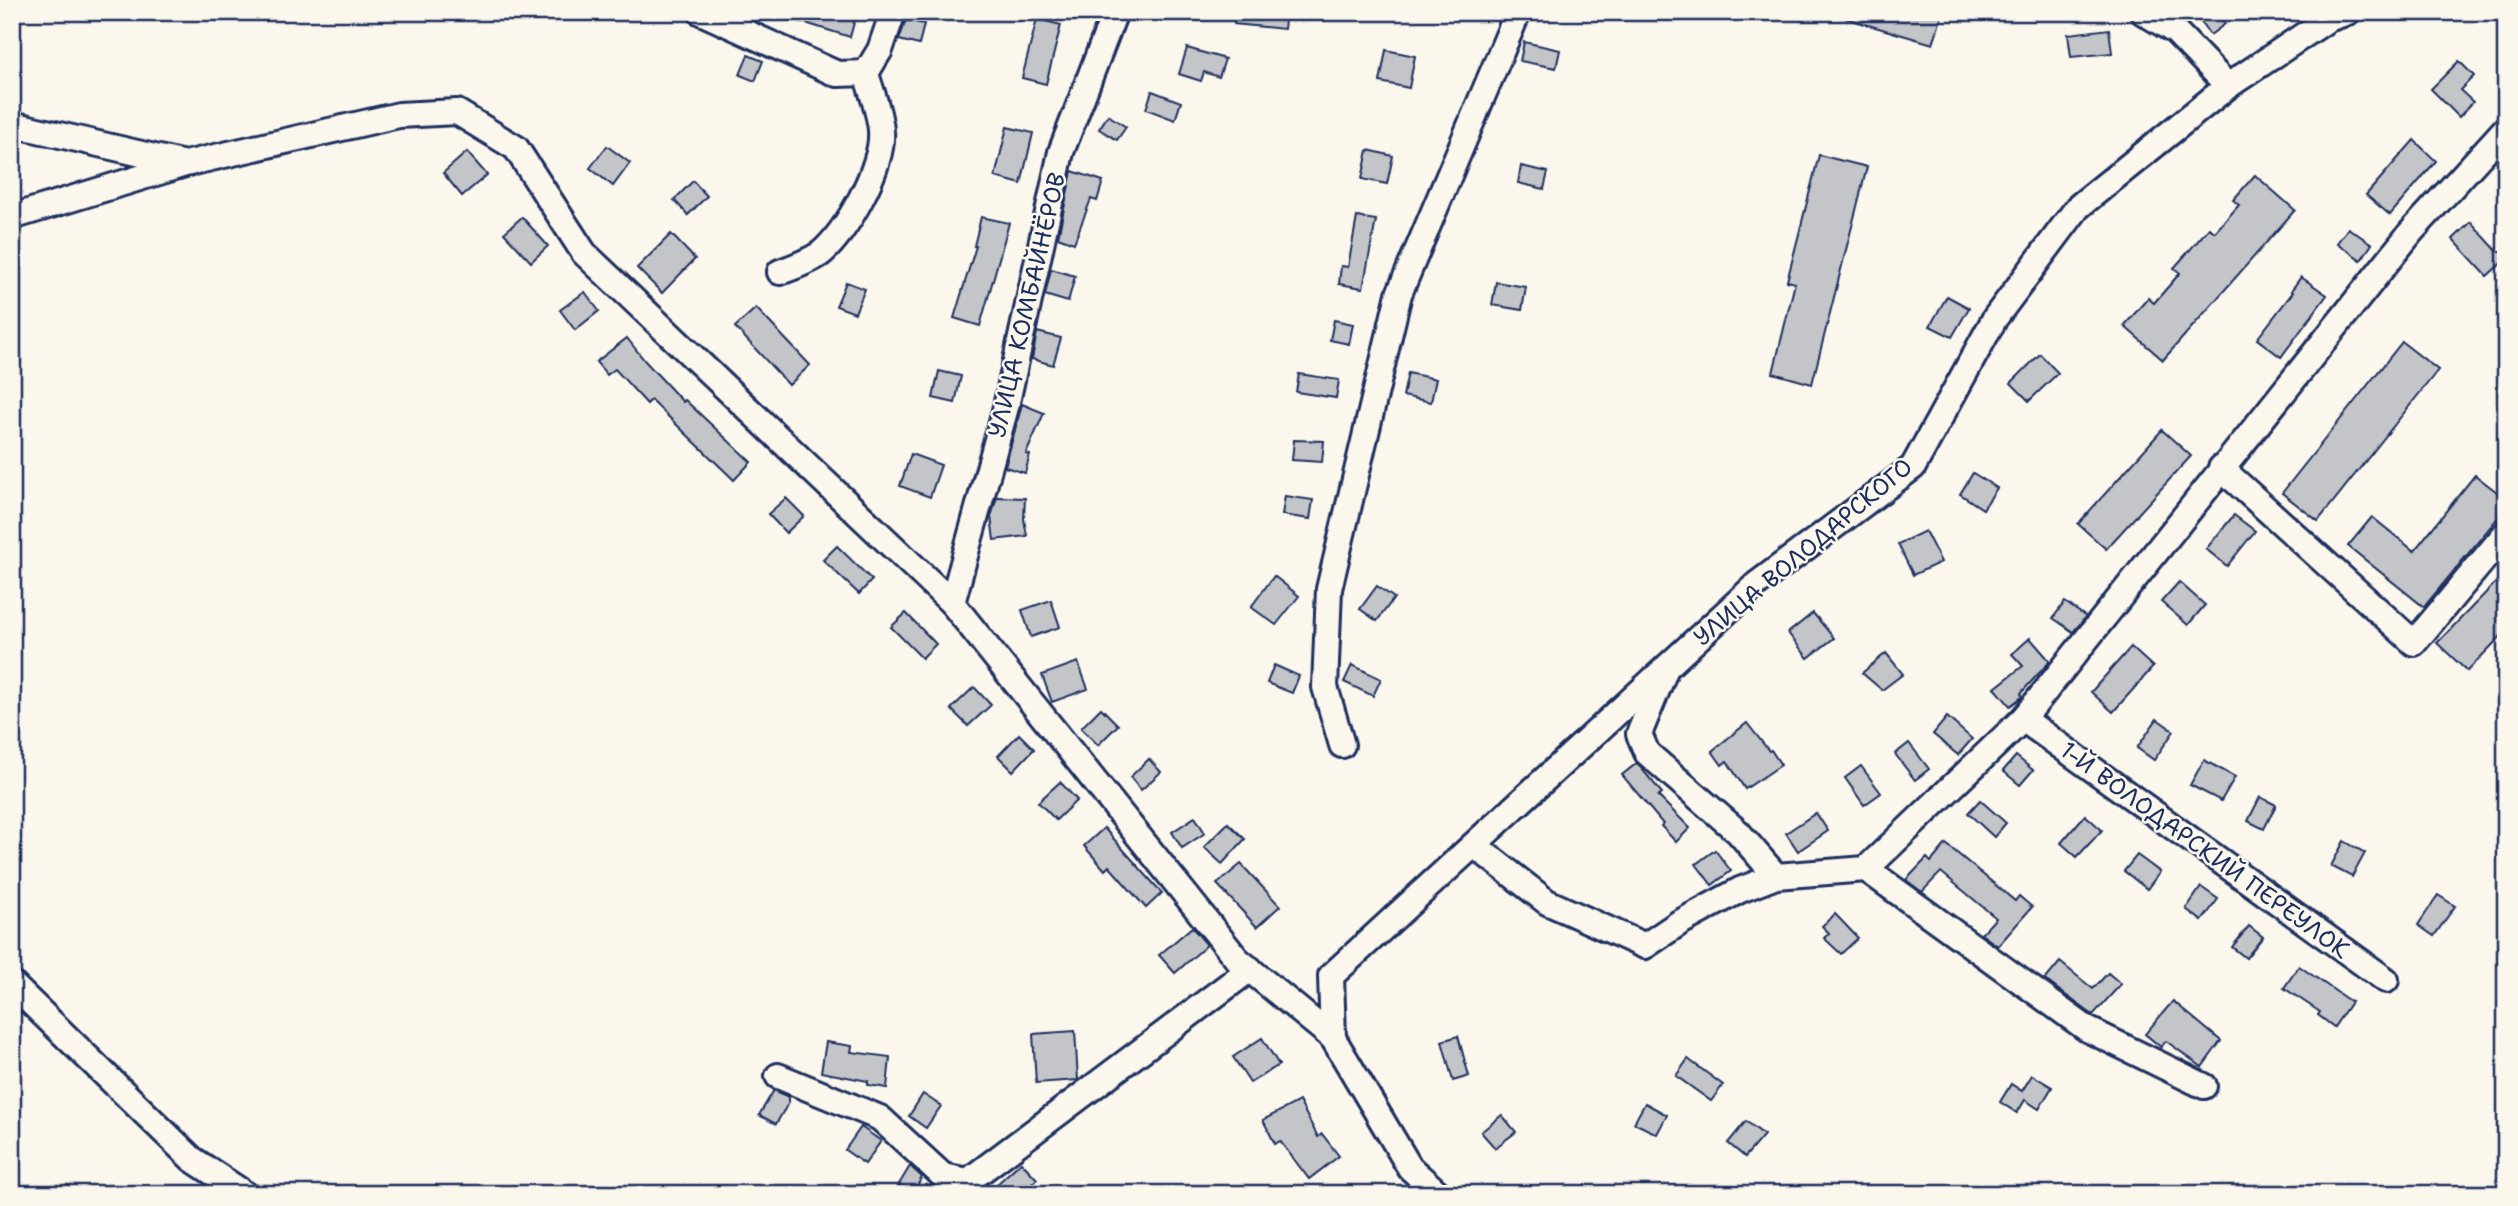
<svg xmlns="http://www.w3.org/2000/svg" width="2518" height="1206" viewBox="0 0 2518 1206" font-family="'Shantell Sans',sans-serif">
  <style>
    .building { fill: #c3c5c9; stroke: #1b2f5e; stroke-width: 2 }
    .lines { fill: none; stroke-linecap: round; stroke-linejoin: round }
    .minor-casing { stroke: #1b2f5e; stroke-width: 30 }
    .minor { stroke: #fbf7ec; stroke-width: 24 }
    .labels { text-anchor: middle; stroke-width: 5; stroke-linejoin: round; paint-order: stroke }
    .street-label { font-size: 24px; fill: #1b2f5e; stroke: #fbf7ec }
  </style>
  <rect width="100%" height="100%" fill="#fbf7ec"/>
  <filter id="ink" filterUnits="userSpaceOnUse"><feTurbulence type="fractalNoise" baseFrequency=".0143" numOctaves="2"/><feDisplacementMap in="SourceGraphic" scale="14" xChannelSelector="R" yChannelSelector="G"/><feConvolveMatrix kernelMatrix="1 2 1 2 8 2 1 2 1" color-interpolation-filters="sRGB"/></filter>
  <g filter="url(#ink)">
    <!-- building -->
    <g class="building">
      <polygon points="784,12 857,12 850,37 783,16"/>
      <polygon points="1234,12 1286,12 1284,29 1234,24"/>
      <polygon points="1841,12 1943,12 1933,44 1841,17"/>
      <polygon points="2194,12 2216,12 2225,24 2210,35"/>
      <polygon points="1037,19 1061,25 1046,84 1022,78"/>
      <polygon points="906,20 924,24 919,45 899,40"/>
      <polygon points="2109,29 2112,53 2071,57 2068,34"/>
      <polygon points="1524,42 1560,50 1556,68 1520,61"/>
      <polygon points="1187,48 1225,59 1219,77 1204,72 1201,81 1179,74"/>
      <polygon points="1386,50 1415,56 1409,88 1380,82"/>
      <polygon points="748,55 763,61 755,81 740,75"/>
      <polygon points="2459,61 2474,76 2460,90 2473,102 2459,117 2431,89"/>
      <polygon points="1152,91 1181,102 1175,120 1146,109"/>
      <polygon points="1108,115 1126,127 1117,140 1099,129"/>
      <polygon points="1007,127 1033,133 1021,184 995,177"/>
      <polygon points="2414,140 2436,161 2390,215 2366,195"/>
      <polygon points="607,146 630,163 613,186 590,168"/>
      <polygon points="1368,150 1393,156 1387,184 1362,179"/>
      <polygon points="467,152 487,175 462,196 443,173"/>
      <polygon points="1819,155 1867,167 1812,384 1773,373 1795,283 1787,281"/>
      <polygon points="1521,166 1548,172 1544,189 1518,183"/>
      <polygon points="1072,171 1103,181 1097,201 1091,199 1074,243 1058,237"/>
      <polygon points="2255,175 2295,210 2163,360 2124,326 2148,298 2154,303 2180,273 2174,268 2209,228 2215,232 2239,205 2233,200"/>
      <polygon points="693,181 707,196 688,215 674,200"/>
      <polygon points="522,217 548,246 531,262 504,233"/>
      <polygon points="981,217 1009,223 980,326 954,318 976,246 974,246"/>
      <polygon points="1357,217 1376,220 1363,288 1339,284 1341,266 1348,267"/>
      <polygon points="2471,222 2497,251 2506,251 2506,259 2487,276 2453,239"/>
      <polygon points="2348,228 2372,244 2361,260 2337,243"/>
      <polygon points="671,234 695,259 662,293 637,268"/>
      <polygon points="1051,269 1075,276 1068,302 1045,295"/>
      <polygon points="2301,277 2327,295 2281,357 2257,339 2293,292 2291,291"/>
      <polygon points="846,282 865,289 855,313 836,306"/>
      <polygon points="1496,282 1526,287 1522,310 1492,305"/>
      <polygon points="585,292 599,311 575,330 560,310"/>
      <polygon points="1947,296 1969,308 1952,337 1930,326"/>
      <polygon points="756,308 810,365 789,385 735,327"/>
      <polygon points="1334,320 1353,324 1349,344 1330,340"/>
      <polygon points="1037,332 1061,338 1053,365 1032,359"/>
      <polygon points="627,338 645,361 683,402 685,400 751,462 734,480 651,400 647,404 615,369 607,375 596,362"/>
      <polygon points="2402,342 2438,370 2318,521 2282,493"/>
      <polygon points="2040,354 2058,373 2029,401 2011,383"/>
      <polygon points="939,371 961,376 955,403 933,398"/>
      <polygon points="1408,373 1436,379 1431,402 1403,396"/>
      <polygon points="1299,374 1339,380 1336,398 1296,392"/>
      <polygon points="1022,404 1044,413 1026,454 1030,455 1025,473 1005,467"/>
      <polygon points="2162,430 2191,456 2106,549 2078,524"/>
      <polygon points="1294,440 1324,441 1322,462 1292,460"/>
      <polygon points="911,454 941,465 930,497 900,486"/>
      <polygon points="1973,473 1997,488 1983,509 1960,494"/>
      <polygon points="2475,475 2506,499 2506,508 2424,607 2348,546 2372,517 2414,551"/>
      <polygon points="1285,496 1313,500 1310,519 1282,515"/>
      <polygon points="997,497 1025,498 1024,519 1027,536 994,540 991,517"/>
      <polygon points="786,498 804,516 786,533 768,514"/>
      <polygon points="2234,515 2255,531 2227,566 2206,549"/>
      <polygon points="1925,531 1941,562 1913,575 1898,544"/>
      <polygon points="837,546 872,580 859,594 823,560"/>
      <polygon points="2506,572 2506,631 2467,671 2437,643"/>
      <polygon points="1274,576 1299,596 1276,625 1251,607"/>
      <polygon points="2179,582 2205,605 2188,625 2161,602"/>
      <polygon points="1377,586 1394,598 1377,621 1360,609"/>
      <polygon points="1051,600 1060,627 1031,637 1022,610"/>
      <polygon points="2065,602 2086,617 2073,632 2053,618"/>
      <polygon points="906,613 936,644 922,658 891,627"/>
      <polygon points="1813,613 1834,638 1808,658 1788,633"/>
      <polygon points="2030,638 2050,661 2021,693 2022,697 2010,706 1995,688 2023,666 2012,654"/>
      <polygon points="2131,647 2153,667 2113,712 2091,692"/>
      <polygon points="1886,653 1903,674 1882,690 1862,673"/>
      <polygon points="1078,662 1088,689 1052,702 1042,675"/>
      <polygon points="1274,665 1299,676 1292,693 1267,683"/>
      <polygon points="1352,665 1381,679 1373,696 1344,682"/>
      <polygon points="974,687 991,705 968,726 951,709"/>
      <polygon points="1101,708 1118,725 1098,745 1081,728"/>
      <polygon points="1947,717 1972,739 1958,755 1933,734"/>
      <polygon points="2157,719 2174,731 2154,760 2137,748"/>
      <polygon points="1747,723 1769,751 1771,750 1781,765 1745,789 1727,761 1722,765 1712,751"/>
      <polygon points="1019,734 1034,749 1013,771 998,756"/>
      <polygon points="1909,743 1929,769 1915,780 1895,754"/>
      <polygon points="2016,756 2033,770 2020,785 2003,771"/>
      <polygon points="1149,759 1161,772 1141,790 1130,777"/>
      <polygon points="2204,760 2235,777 2221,801 2190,785"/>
      <polygon points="1637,763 1662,793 1658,796 1690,828 1676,842 1661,826 1663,824 1622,775"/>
      <polygon points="1861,766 1881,793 1864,805 1845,778"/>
      <polygon points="1060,782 1077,800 1056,820 1038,802"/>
      <polygon points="2260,797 2276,805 2264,829 2248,821"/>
      <polygon points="1980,800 2006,823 1994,837 1968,813"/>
      <polygon points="1816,813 1828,831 1798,851 1786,833"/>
      <polygon points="2085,815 2102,830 2077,857 2061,843"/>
      <polygon points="1195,817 1205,833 1182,848 1172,832"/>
      <polygon points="1228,823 1245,839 1222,864 1204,847"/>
      <polygon points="1104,828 1162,893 1146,908 1109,866 1105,870 1084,846"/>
      <polygon points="2344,841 2365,853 2352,877 2331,866"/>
      <polygon points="1946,844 2015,901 2019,896 2032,907 1998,946 1981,934 1996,918 1941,872 1922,892 1906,880 1927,858 1931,862"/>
      <polygon points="1715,850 1731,871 1712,885 1696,864"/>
      <polygon points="2137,855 2160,872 2147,889 2124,871"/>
      <polygon points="1241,864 1280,906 1257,927 1217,884"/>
      <polygon points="2201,887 2218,899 2202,921 2186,909"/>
      <polygon points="2438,895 2455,906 2434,936 2418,925"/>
      <polygon points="1835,914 1858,938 1841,954 1824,938 1829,933 1822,926"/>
      <polygon points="2249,926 2263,937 2246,958 2232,947"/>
      <polygon points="1192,927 1207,945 1175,973 1159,955"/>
      <polygon points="2060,962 2093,989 2108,973 2121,984 2093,1015 2045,980"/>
      <polygon points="2299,966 2351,1002 2334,1027 2318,1015 2320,1012 2284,988"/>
      <polygon points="2173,1001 2221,1041 2202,1067 2166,1041 2161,1047 2145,1034"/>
      <polygon points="1075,1031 1078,1080 1036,1083 1033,1034"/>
      <polygon points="1458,1036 1469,1076 1453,1081 1442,1041"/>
      <polygon points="1262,1038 1279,1065 1250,1083 1233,1057"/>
      <polygon points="826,1042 852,1046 851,1052 890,1057 887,1088 868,1085 868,1081 821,1072"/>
      <polygon points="1688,1059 1723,1085 1711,1101 1676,1076"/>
      <polygon points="2032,1075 2052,1087 2039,1109 2025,1100 2017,1113 2000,1102 2011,1084 2022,1091"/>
      <polygon points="774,1090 789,1097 789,1102 776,1124 759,1115"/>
      <polygon points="923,1094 941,1106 926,1128 909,1116"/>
      <polygon points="1299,1101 1318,1137 1322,1134 1339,1156 1309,1179 1280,1141 1275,1144 1263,1120"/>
      <polygon points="1645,1103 1667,1115 1657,1134 1634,1123"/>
      <polygon points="1502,1115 1516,1132 1495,1148 1481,1132"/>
      <polygon points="1746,1121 1764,1135 1745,1157 1728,1143"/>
      <polygon points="861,1127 881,1141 865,1164 845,1150"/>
      <polygon points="1021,1162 1037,1179 1021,1194 1004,1194 996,1185"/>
      <polygon points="910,1166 922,1177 913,1194 898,1186"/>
    </g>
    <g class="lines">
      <defs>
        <g id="minor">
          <polyline points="701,12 837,74 866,73 880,50 893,12"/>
          <polyline points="2143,12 2176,32 2228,86"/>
          <polyline points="12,124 185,164 399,115 457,112 516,148 584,253 952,603 1237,959 1333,1038 1410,1168 1439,1194"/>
          <polyline points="12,217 182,165"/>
          <path d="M780,272C794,267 808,262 820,254C846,234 884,165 881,131C880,112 871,92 866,73"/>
          <polyline points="2221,468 2414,643 2506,533"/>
          <polyline points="952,603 1006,407 1061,152 1115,12"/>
          <polyline points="1664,673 1639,734 1647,753 1738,832 1776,876"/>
          <polyline points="2023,719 2386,980"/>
          <polyline points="1342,745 1325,687 1329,589 1399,294 1518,12"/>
          <polyline points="1474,845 1547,902 1645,946 1679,923 1740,890 1776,876 1866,869 2023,719 2411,232 2506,128"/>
          <polyline points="1866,869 2087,1029 2204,1086"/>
          <polyline points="12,984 192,1159 245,1194"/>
          <polyline points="1333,1038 1331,976 1757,584 1913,467 1995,318 2078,207 2228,86 2328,19 2348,12"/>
          <polyline points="778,1076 880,1118 943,1176 968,1181 1250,969"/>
        </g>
      </defs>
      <!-- minor casing -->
      <use href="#minor" class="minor-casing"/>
      <!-- minor -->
      <use href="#minor" class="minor"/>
    </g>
  </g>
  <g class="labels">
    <!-- street labels -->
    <g class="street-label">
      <text transform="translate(1027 305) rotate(-77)" y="8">УЛИЦА КОМБАЙНЁРОВ</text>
      <text transform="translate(1803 552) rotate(-40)" y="8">УЛИЦА ВОЛОДАРСКОГО</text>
      <text transform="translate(2205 850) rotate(36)" y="8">1-Й ВОЛОДАРСКИЙ ПЕРЕУЛОК</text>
    </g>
  </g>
  <!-- margin -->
  <rect width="2518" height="1206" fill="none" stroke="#fbf7ec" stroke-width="42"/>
  <rect x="21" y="21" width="2476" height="1164" fill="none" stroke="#1b2f5e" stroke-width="2.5" filter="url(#ink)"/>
</svg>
